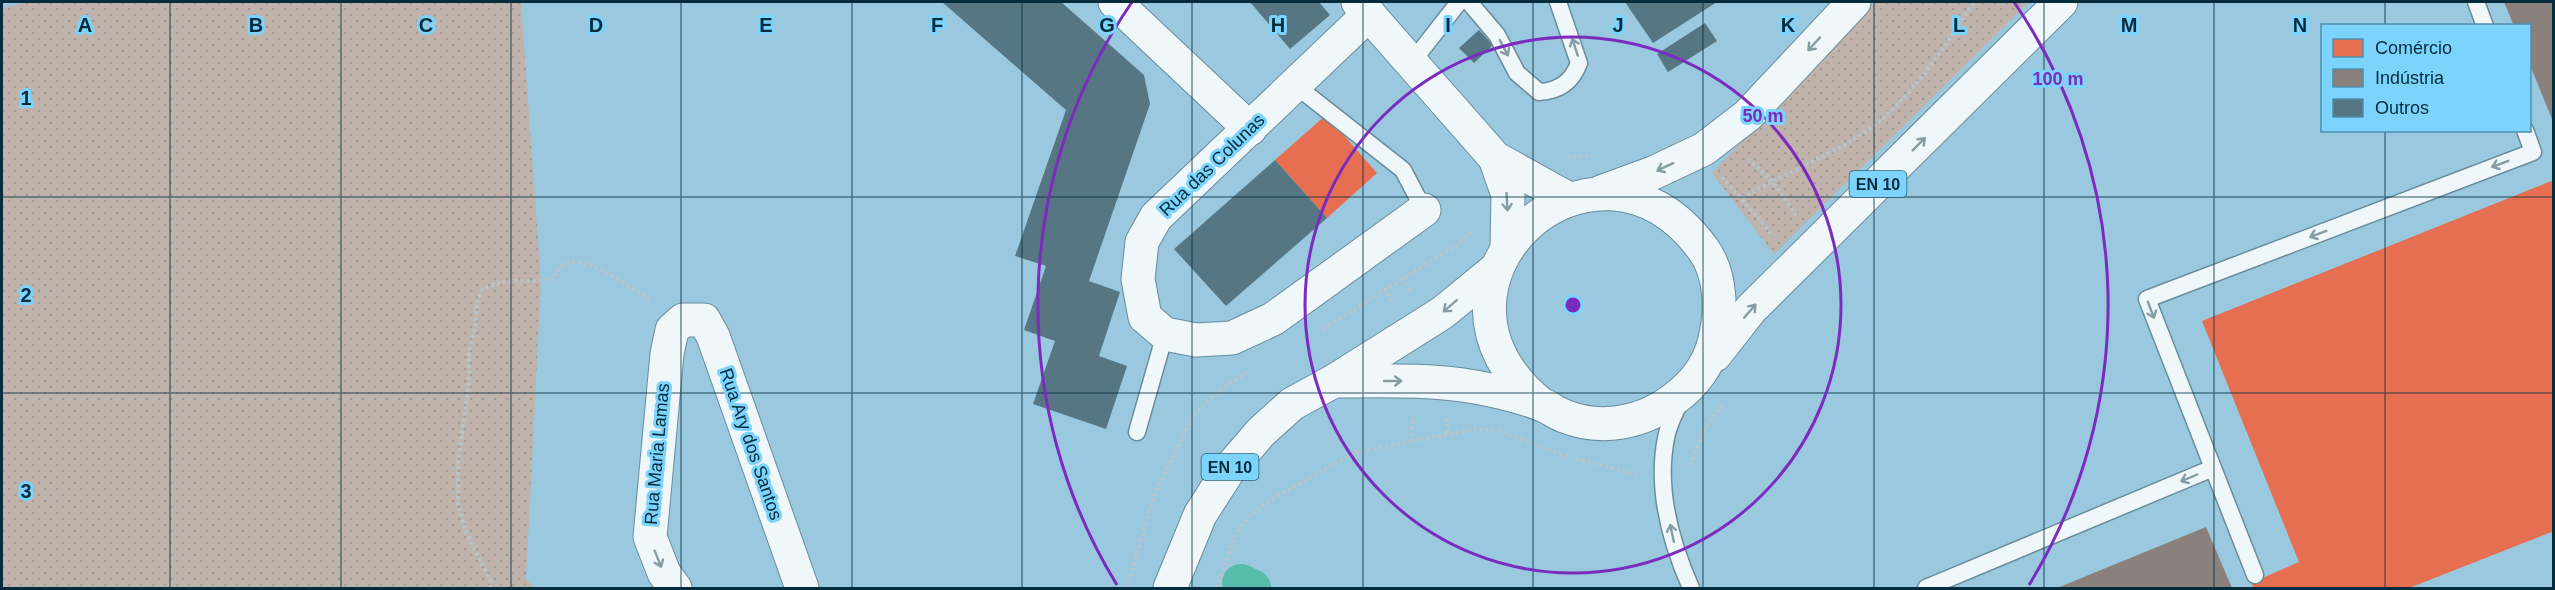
<svg xmlns="http://www.w3.org/2000/svg" width="2555" height="590" viewBox="0 0 2555 590" font-family="Helvetica,sans-serif">
  <style>
    .grass { fill: url(#grass-dots) }
    .shops { fill: #e76f51 }
    .industry { fill: #8a817c }
    .lines { fill: none; stroke-linecap: round; stroke-linejoin: round }
    .canal { stroke: #57bcaa; stroke-width: 38 }
    .building { fill: #567684 }
    .service-casing { stroke: #698c9b; stroke-width: 19 }
    .minor-casing { stroke: #698c9b; stroke-width: 35 }
    .secondary-casing { stroke: #698c9b; stroke-width: 35 }
    .primary-casing { stroke: #698c9b; stroke-width: 35 }
    .path { stroke: #b7c5cc; stroke-width: 4; stroke-dasharray: 3 3; stroke-linecap: butt }
    .service { stroke: #f0f7fa; stroke-width: 16 }
    .minor { stroke: #f0f7fa; stroke-width: 33 }
    .secondary { stroke: #f0f7fa; stroke-width: 33 }
    .primary { stroke: #f0f7fa; stroke-width: 33 }
    .oneway { stroke: #869ca4 }
    .grid { fill: none; stroke: #042c3c; stroke-width: 1.5; stroke-opacity: 0.55 }
    .ring { fill: none; stroke: #7b2cbf; stroke-width: 3 }
    .labels { text-anchor: middle; stroke-width: 6; stroke-linejoin: round; paint-order: stroke }
    .shield { fill: #7cd3fc; stroke: #285e76; stroke-width: 1.5 }
    .shield-label { font-size: 16px; font-weight: bold; fill: #042c3c }
    .street-label { font-size: 18px; fill: #042c3c; stroke: #7cd3fc }
    .grid-label { font-size: 20px; text-anchor: middle; font-weight: bold; fill: #042c3c; stroke: #7cd3fc; stroke-width: 6; stroke-linejoin: round; paint-order: stroke }
    .centre { fill: #7b2cbf; stroke: #7cd3fc; stroke-width: 3 }
    .ring-label { font-size: 18px; text-anchor: middle; font-weight: bold; fill: #7b2cbf; stroke: #7cd3fc; stroke-width: 6; stroke-linejoin: round; paint-order: stroke }
  </style>
  <defs>
    <pattern id="grass-dots" width="8" height="8" patternUnits="userSpaceOnUse" patternTransform="scale(1.5)"><rect width="8" height="8" fill="#c0b3ab"/><path d="M2 2h.1M6 6h.1" fill="none" stroke="#a39a94" stroke-width="1.8" stroke-linecap="round"/></pattern>
  </defs>
  <rect width="100%" height="100%" fill="#99c8df"/>
  <!-- grass -->
  <g class="grass">
    <polygon points="28,2 521,2 541,282 526,579 534,588 2,588 2,8"/>
    <polygon points="1875,2 2029,2 1774,254 1712,173"/>
  </g>
  <!-- shops -->
  <g class="shops">
    <polygon points="1326,115 1377,173 1327,218 1275,160"/>
    <polygon points="2554,180 2554,531 2409,588 2254,588 2251,583 2299,562 2202,321"/>
  </g>
  <!-- industry -->
  <g class="industry">
    <polygon points="2504,2 2554,2 2554,124 2530,65 2530,26 2514,26"/>
    <polygon points="2206,527 2232,588 2057,588"/>
  </g>
  <g class="lines">
    <!-- canal -->
    <polyline class="canal" points="1241,583 1252,588"/>
  </g>
  <!-- building -->
  <g class="building">
    <polygon points="942,2 1061,2 1144,75 1150,104 1089,281 1120,292 1099,356 1127,366 1106,429 1033,404 1055,341 1024,330 1046,266 1015,256 1066,110"/>
    <polygon points="1250,2 1319,2 1330,15 1290,49"/>
    <polygon points="1625,2 1717,2 1653,43"/>
    <polygon points="1705,23 1717,41 1668,72 1657,54"/>
    <polygon points="1479,30 1493,45 1474,63 1459,48"/>
    <polygon points="1275,160 1327,218 1226,306 1174,249"/>
  </g>
  <g class="lines">
    <defs>
      <g id="service">
        <path d="M1469,2L1497,35L1517,73L1539,92C1559,91 1572,82 1579,63L1558,2"/>
        <polyline points="2476,2 2485,26"/>
        <polyline points="1412,62 1459,2"/>
        <polyline points="1295,85 1403,170 1424,210"/>
        <path d="M1681,399C1676,411 1668,425 1666,438C1656,488 1671,543 1691,588"/>
        <polyline points="1137,432 1165,334"/>
        <polyline points="2213,468 2255,575"/>
        <polyline points="1926,588 2213,468 2147,299 2533,152 2525,130"/>
      </g>
      <g id="minor">
        <polyline points="1115,2 1250,129"/>
        <polyline points="1369,14 1156,217 1142,242 1138,279 1145,317 1165,334 1196,340 1232,338 1273,319 1424,210"/>
        <polyline points="675,588 664,573 650,537 667,354 672,330 683,320 704,320 713,336 802,588"/>
      </g>
      <g id="secondary">
        <polyline points="1358,2 1495,158 1569,199"/>
        <polyline points="1495,158 1508,195 1507,247"/>
      </g>
      <g id="primary">
        <polyline points="1601,192 1653,173 1704,149 1748,115 1854,2"/>
        <polyline points="1715,355 1751,309 2061,2"/>
        <path d="M1334,381C1382,381 1428,379 1475,387C1497,391 1522,397 1543,405C1550,408 1556,413 1564,416C1601,431 1643,423 1674,399C1693,385 1708,366 1714,343C1722,313 1722,275 1703,249C1594,100 1394,286 1542,405"/>
        <polyline points="1170,588 1200,515 1230,468 1261,432 1292,404 1334,381 1442,313 1496,269"/>
      </g>
    </defs>
    <!-- service casing -->
    <use href="#service" class="service-casing"/>
    <!-- minor casing -->
    <use href="#minor" class="minor-casing"/>
    <!-- secondary casing -->
    <use href="#secondary" class="secondary-casing"/>
    <!-- primary casing -->
    <use href="#primary" class="primary-casing"/>
    <!-- path -->
    <g class="path">
      <polyline points="1567,157 1593,156"/>
      <polyline points="1748,159 1772,181 1796,215"/>
      <polyline points="1722,177 1774,237"/>
      <path d="M1742,198C1780,176 1822,159 1859,136C1909,104 1942,50 1974,2"/>
      <polyline points="1401,278 1411,291"/>
      <polyline points="1385,288 1393,304"/>
      <polyline points="1323,329 1458,244 1472,231"/>
      <polyline points="1447,418 1447,435"/>
      <polyline points="1410,442 1414,417"/>
      <polyline points="1576,459 1636,474"/>
      <polyline points="1691,465 1703,431 1723,404"/>
      <path d="M490,588L491,582L465,530L458,503V464L469,381V352L475,328L477,302L482,290C506,275 530,285 555,278C565,235 632,289 652,301"/>
      <polyline points="1127,588 1155,492 1186,430 1197,411 1215,394 1249,371"/>
      <polyline points="1217,588 1236,534 1249,516 1267,502 1356,452 1476,429 1497,430 1569,457"/>
    </g>
    <!-- service -->
    <use href="#service" class="service"/>
    <!-- minor -->
    <use href="#minor" class="minor"/>
    <!-- secondary -->
    <use href="#secondary" class="secondary"/>
    <!-- primary -->
    <use href="#primary" class="primary"/>
  </g>
  <!-- one-way arrows -->
  <defs><path id="oneway-shaft" d="M-6 0H5M1.5-3L5.5 0L1.5 3" fill="none" stroke-width="1.6" stroke-linecap="round" stroke-linejoin="round" transform="scale(1.5)"/></defs>
  <g class="oneway">
    <use href="#oneway-shaft" transform="translate(1814 44) rotate(133)"/>
    <use href="#oneway-shaft" transform="translate(1575 47) rotate(-108)"/>
    <use href="#oneway-shaft" transform="translate(1504 48) rotate(62)"/>
    <use href="#oneway-shaft" transform="translate(1919 144) rotate(-45)"/>
    <use href="#oneway-shaft" transform="translate(2500 164) rotate(159)"/>
    <use href="#oneway-shaft" transform="translate(1665 167) rotate(155)"/>
    <use href="#oneway-shaft" transform="translate(1507 202) rotate(87)"/>
    <use href="#oneway-shaft" transform="translate(2318 234) rotate(159)"/>
    <use href="#oneway-shaft" transform="translate(1450 306) rotate(139)"/>
    <use href="#oneway-shaft" transform="translate(2151 310) rotate(69)"/>
    <use href="#oneway-shaft" transform="translate(1750 311) rotate(-49)"/>
    <use href="#oneway-shaft" transform="translate(1393 381)"/>
    <use href="#oneway-shaft" transform="translate(2189 478) rotate(157)"/>
    <use href="#oneway-shaft" transform="translate(1672 533) rotate(-102)"/>
    <use href="#oneway-shaft" transform="translate(658 559) rotate(68)"/>
  </g>
  <!-- grid -->
  <path class="grid" d="M170,2V588M341,2V588M511,2V588M681,2V588M852,2V588M1022,2V588M1192,2V588M1363,2V588M1533,2V588M1703,2V588M1874,2V588M2044,2V588M2214,2V588M2385,2V26M2385,130V588M2,197H2554M2,393H2554"/>
  <!-- distance rings -->
  <g class="ring">
    <circle cx="1573" cy="305" r="268"/>
    <path d="M1117 585A535 535 0 0 1 1132 2M2014 2A535 535 0 0 1 2029 585"/>
  </g>
  <g class="labels">
    <!-- shield labels -->
    <g class="shield">
      <rect x="1849.5" y="171" width="57" height="26" rx="4.5"/>
      <rect x="1201.5" y="454" width="57" height="26" rx="4.5"/>
    </g>
    <g class="shield-label">
      <text x="1878" y="190">EN 10</text>
      <text x="1230" y="473">EN 10</text>
    </g>
    <!-- street labels -->
    <g class="street-label">
      <text transform="translate(1212 165) rotate(-44)" y="6">Rua das Colunas</text>
      <text transform="translate(751 444) rotate(71)" y="6">Rua Ary dos Santos</text>
      <text transform="translate(657 454) rotate(-85)" y="6">Rua Maria Lamas</text>
    </g>
  </g>
  <g class="grid-label">
    <text x="85" y="32">A</text>
    <text x="256" y="32">B</text>
    <text x="426" y="32">C</text>
    <text x="596" y="32">D</text>
    <text x="766" y="32">E</text>
    <text x="937" y="32">F</text>
    <text x="1107" y="32">G</text>
    <text x="1278" y="32">H</text>
    <text x="1448" y="32">I</text>
    <text x="1618" y="32">J</text>
    <text x="1788" y="32">K</text>
    <text x="1959" y="32">L</text>
    <text x="2129" y="32">M</text>
    <text x="2300" y="32">N</text>
    <text x="26" y="105">1</text>
    <text x="26" y="302">2</text>
    <text x="26" y="498">3</text>
  </g>
  <circle cx="1573" cy="305" r="9" class="centre"/>
  <g class="ring-label">
    <text x="2058" y="85">100 m</text>
    <text x="1763" y="122">50 m</text>
  </g>
  <!-- border -->
  <rect width="2555" height="590" fill="none" stroke="#042c3c" stroke-width="6"/>
  <!-- legend -->
  <rect x="2321" y="24" width="210" height="108" fill="#7cd3fc" stroke="#4c90af" stroke-width="1.5"/>
  <rect x="2333" y="39" width="30" height="18" fill="#e76f51" stroke="#4c90af" stroke-width="1.5"/>
  <text x="2375" y="54" font-size="18" fill="#042c3c">Comércio</text>
  <rect x="2333" y="69" width="30" height="18" fill="#8a817c" stroke="#4c90af" stroke-width="1.5"/>
  <text x="2375" y="84" font-size="18" fill="#042c3c">Indústria</text>
  <rect x="2333" y="99" width="30" height="18" fill="#567684" stroke="#4c90af" stroke-width="1.5"/>
  <text x="2375" y="114" font-size="18" fill="#042c3c">Outros</text>
</svg>
